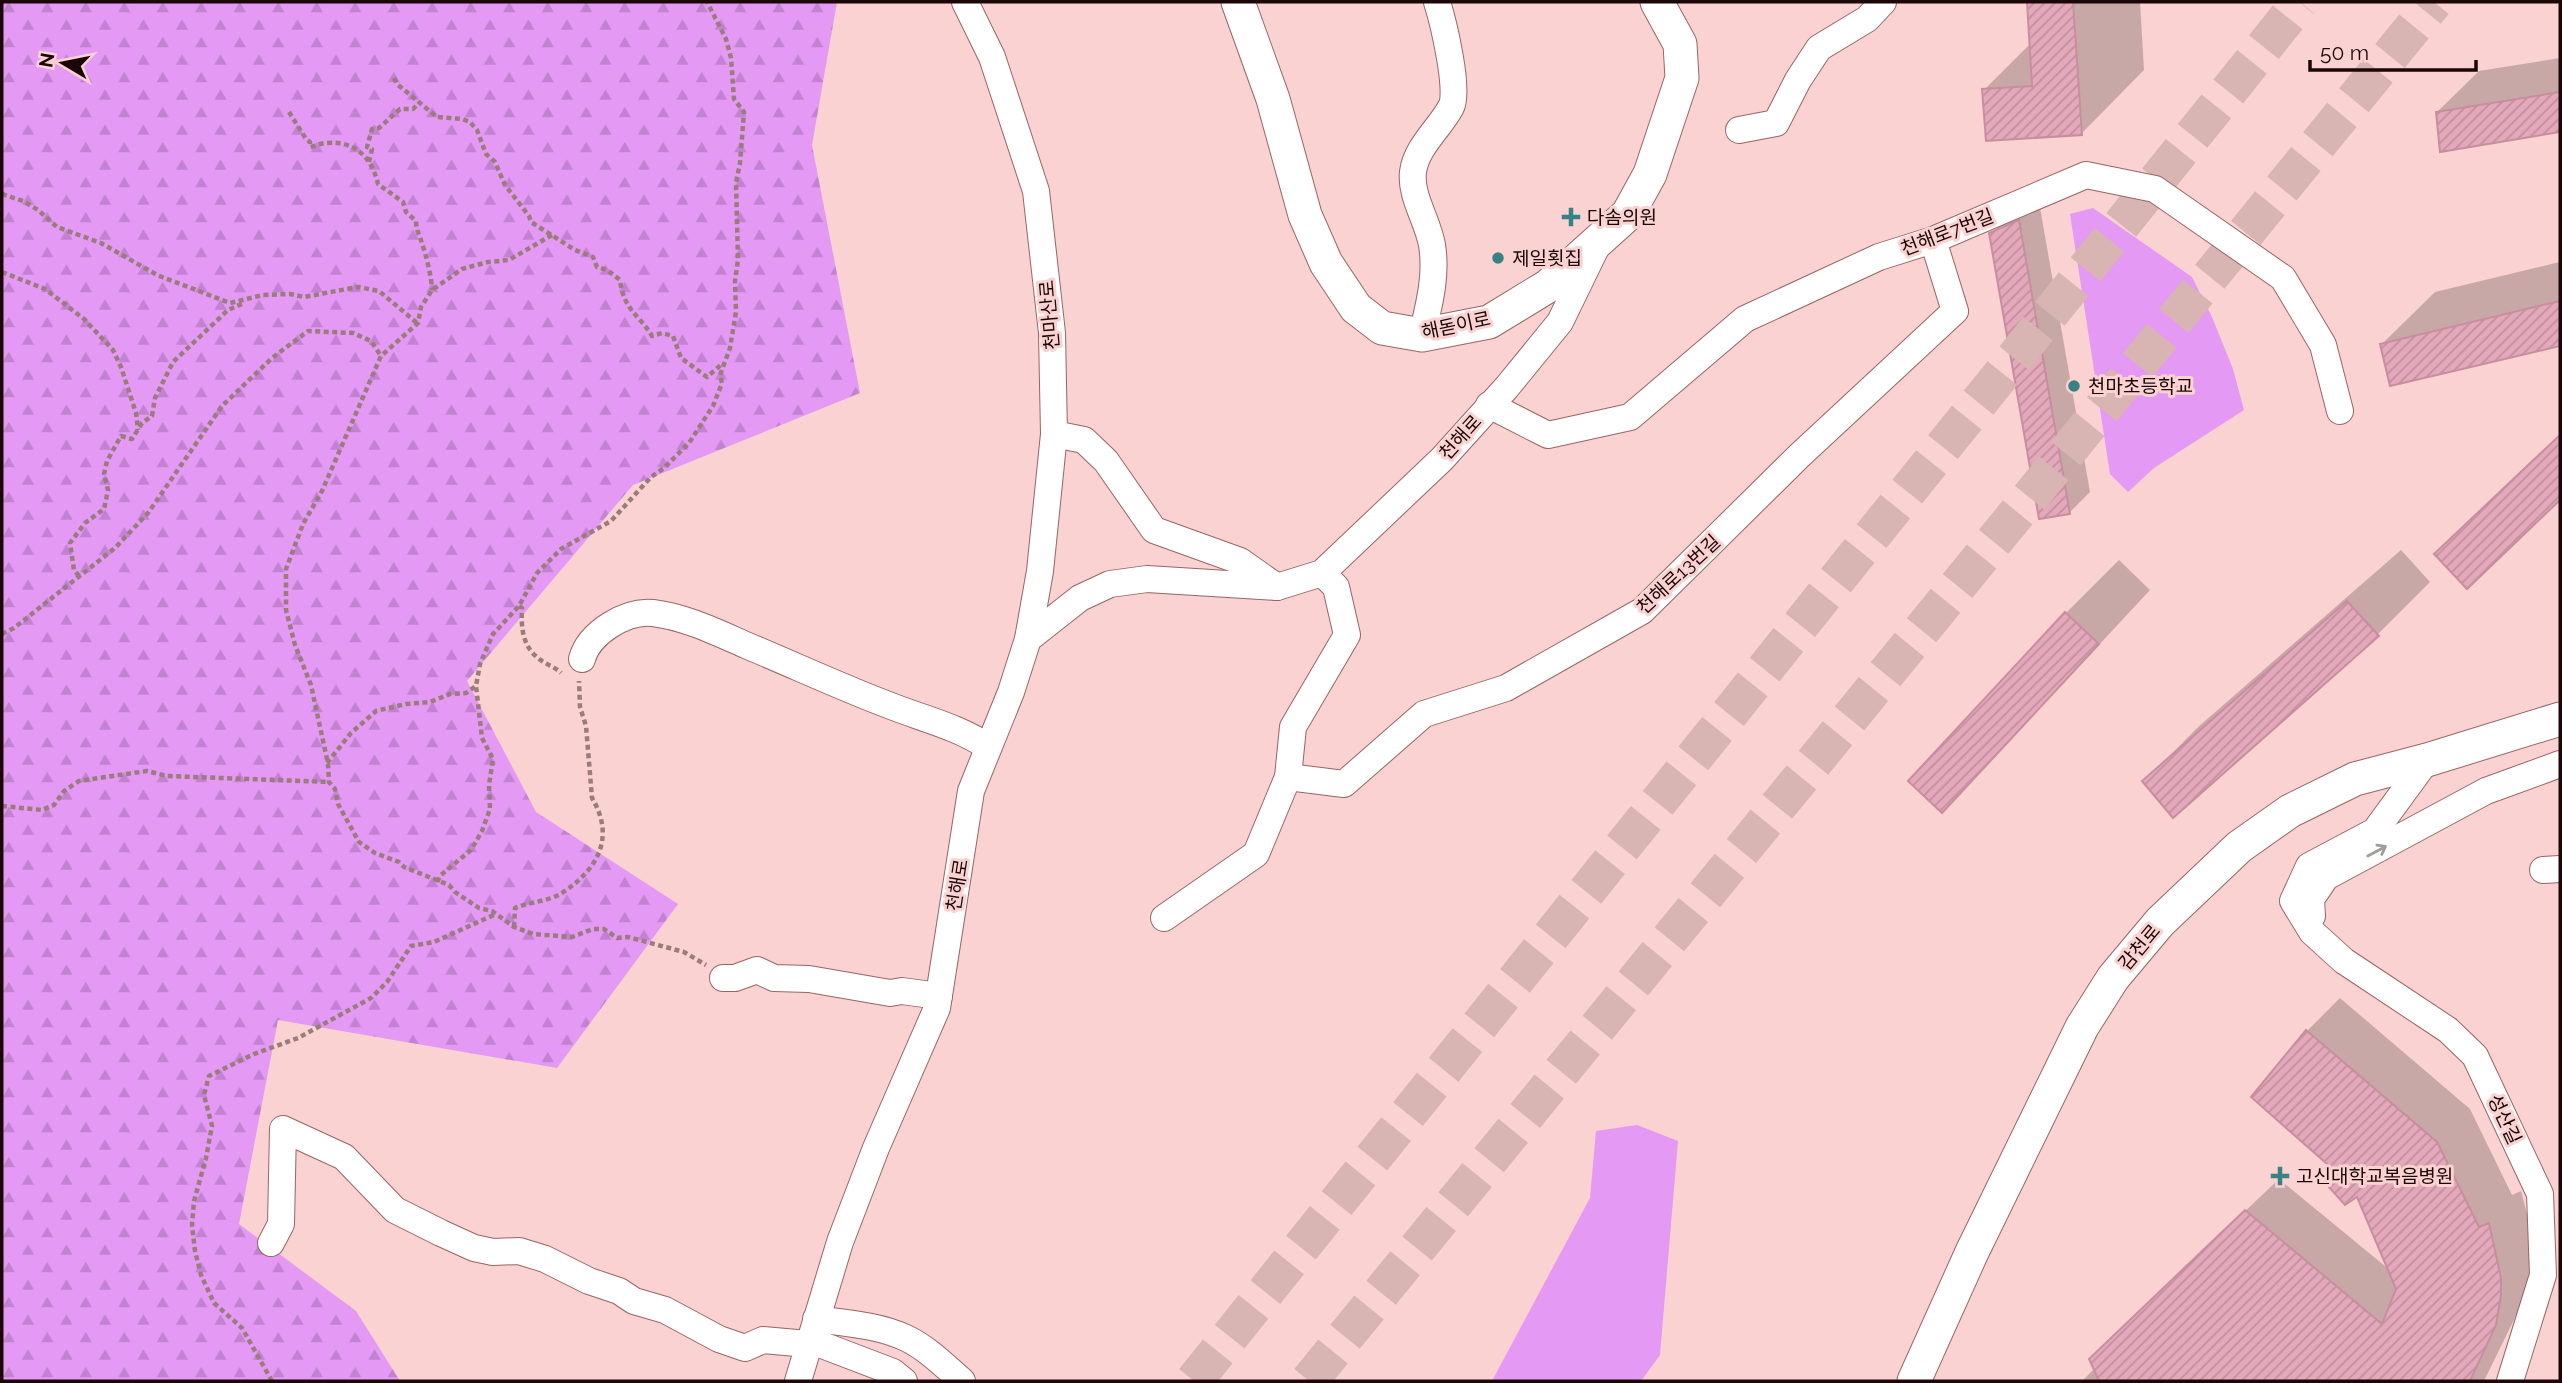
<svg xmlns="http://www.w3.org/2000/svg" width="2562" height="1383" viewBox="0 0 2562 1383" font-family="Raleway,'Noto Sans KR',sans-serif">
  <style>
    .forest { fill: url(#forest-firs) }
    .garden { fill: #e499f5 }
    .shadow { fill: #0003 }
    .building { fill: url(#building-hatch); stroke: #c88e9f; stroke-width: 2 }
    .lines { fill: none; stroke-linecap: round; stroke-linejoin: round }
    .highway-tunnel { stroke: #d8b4b3; stroke-width: 38; stroke-dasharray: 38 19; stroke-linecap: butt }
    .minor-casing { stroke: #9b6464; stroke-width: 28 }
    .major-casing { stroke: #9b6464; stroke-width: 35 }
    .path { stroke: #9b7c7c; stroke-width: 4.5; stroke-dasharray: 5 3.5; stroke-linecap: butt }
    .minor { stroke: #fff; stroke-width: 26 }
    .major { stroke: #fff; stroke-width: 33 }
    .oneway { stroke: #a49c9c }
    .poi-dot { fill: #388185; stroke: #f9d2d1; stroke-width: 2.5 }
    .labels { text-anchor: middle; stroke-width: 6; stroke-linejoin: round; paint-order: stroke }
    .poi-label { font-size: 19px; fill: #1b0708; stroke: #f9d2d1; text-anchor: start }
    .street-label { font-size: 19px; fill: #1b0708; stroke: #f9d2d1 }
  </style>
  <defs>
    <pattern id="forest-firs" width="22" height="20" patternUnits="userSpaceOnUse" patternTransform="scale(1.75)"><rect width="22" height="20" fill="#e499f5"/><path d="M5 1l3.5 6h-7zM16 11l3.5 6h-7z" fill="#c382d1"/></pattern>
    <pattern id="building-hatch" width="6" height="6" patternUnits="userSpaceOnUse" patternTransform="scale(1.75)"><rect width="6" height="6" fill="#e3a8b9"/><path d="M-1 1l2-2M0 6l6-6M5 7l2-2" fill="none" stroke="#c28f9e"/></pattern>
  </defs>
  <rect width="100%" height="100%" fill="#f9d2d1"/>
  <!-- forest -->
  <polygon class="forest" points="2,2 837,2 812,145 860,393 633,485 467,681 536,812 678,904 557,1068 278,1020 239,1224 356,1311 400,1381 2,1381"/>
  <!-- garden -->
  <g class="garden">
    <polygon points="2093,208 2192,277 2212,317 2233,369 2244,410 2154,468 2128,492 2110,474 2070,214"/>
    <polygon points="1637,1125 1678,1141 1660,1355 1641,1381 1492,1381 1590,1198 1596,1131"/>
  </g>
  <!-- shadow -->
  <g class="shadow">
    <polygon points="2029,2 2140,2 2144,70 2081,134 1984,90 2031,43"/>
    <polygon points="2560,58 2560,130 2442,150 2437,112 2479,71"/>
    <polygon points="2039,202 2090,492 2070,512 1991,234 2011,214"/>
    <polygon points="2560,262 2560,344 2391,384 2382,344 2435,292"/>
    <polygon points="2560,434 2560,498 2467,586 2437,554"/>
    <polygon points="2401,550 2430,582 2378,634 2173,815 2145,781 2197,728"/>
    <polygon points="2119,560 2150,590 1994,758 1942,810 1911,781 2066,613"/>
    <polygon points="2340,998 2470,1109 2512,1195 2521,1191 2531,1230 2533,1261 2528,1291 2484,1381 2082,1381 2095,1368 2124,1326 2279,1179 2391,1271 2358,1194 2337,1171 2307,1031"/>
  </g>
  <!-- building -->
  <g class="building">
    <polygon points="2027,2 2073,2 2082,135 1986,141 1982,89 2032,86"/>
    <polygon points="2560,92 2560,132 2440,152 2436,112"/>
    <polygon points="2019,220 2070,514 2039,519 1989,233"/>
    <polygon points="2560,301 2560,346 2390,386 2380,344"/>
    <polygon points="2560,435 2560,500 2467,589 2434,554"/>
    <polygon points="2347,601 2379,636 2173,818 2142,781"/>
    <polygon points="2065,612 2099,644 1942,813 1908,781"/>
    <polygon points="2306,1030 2437,1142 2479,1227 2489,1223 2501,1278 2501,1295 2496,1325 2470,1381 2099,1381 2089,1359 2245,1210 2382,1324 2396,1289 2357,1197 2345,1205 2328,1186 2335,1171 2251,1097"/>
  </g>
  <g class="lines">
    <!-- highway-tunnel -->
    <g class="highway-tunnel">
      <polyline points="1194,1381 2300,2"/>
      <polyline points="1309,1381 2434,2"/>
    </g>
    <defs>
      <g id="minor">
        <polyline points="965,2 992,57 1036,191 1052,333 1054,434 1040,571 1028,639"/>
        <polyline points="1739,130 1776,123 1798,80 1819,48 1867,19 1883,2"/>
        <path d="M1422,335C1429,305 1437,276 1432,245C1428,221 1410,196 1413,172C1416,147 1440,128 1451,107C1460,91 1443,21 1437,2"/>
        <polyline points="1489,405 1548,435 1630,417 1745,319 1879,257 1933,240 2086,175 2155,189 2283,278 2323,345 2340,411"/>
        <polyline points="1054,434 1084,440 1106,461 1154,530 1240,561 1277,587"/>
        <path d="M582,659C589,633 626,610 653,613C686,617 718,633 748,646C796,666 843,688 891,706C924,719 959,727 988,747"/>
        <polyline points="2427,760 2375,831 2309,866 2293,901 2312,932 2344,961 2448,1030 2475,1056 2540,1194 2543,1275 2510,1381"/>
        <polyline points="1288,777 1344,784 1424,714 1506,688 1642,611 1799,456 1955,311 1933,240"/>
        <polyline points="2543,870 2560,869"/>
        <polyline points="2312,916 2311,899 2326,877 2486,791 2560,764"/>
        <polyline points="1164,918 1256,854 1288,777 1293,727 1347,635 1336,587 1322,573"/>
        <polyline points="723,978 735,978 757,970 774,978 809,979 890,993 902,991 939,996"/>
        <polyline points="271,1243 281,1224 283,1129 344,1157 395,1210 441,1233 474,1248 493,1252 519,1251 545,1259 589,1281 619,1291 634,1301 665,1310 719,1339 745,1348 763,1340 808,1344"/>
        <path d="M816,1319C845,1323 879,1325 906,1338C927,1348 945,1366 962,1381"/>
        <polyline points="809,1340 893,1372 904,1381"/>
        <polyline points="798,1381 840,1242 876,1148 937,1008 971,791 1011,692 1028,639 1080,598 1110,584 1147,579 1277,587 1322,573 1442,459 1507,387 1560,322 1595,250"/>
      </g>
      <g id="major">
        <polyline points="1238,2 1273,99 1305,215 1326,263 1356,308 1382,328 1422,335 1489,322 1548,286 1628,214 1650,174 1682,78 1680,44 1657,2"/>
        <polyline points="1914,1381 1972,1252 2082,1027 2113,978 2160,922 2239,847 2290,811 2355,779 2427,760 2560,719"/>
      </g>
    </defs>
    <!-- minor casing -->
    <use href="#minor" class="minor-casing"/>
    <!-- major casing -->
    <use href="#major" class="major-casing"/>
    <!-- path -->
    <g class="path">
      <path d="M394,78L397,84L437,117L462,119L470,122L477,130L486,154L495,162L505,185L529,216L531,222L575,250L593,257L597,267L607,270L620,280C624,311 638,313 652,336L662,333L673,336L681,358L707,377L723,363"/>
      <path d="M289,112L306,139L310,142V147C316,146 321,143 326,143C355,140 372,158 378,184L403,202L406,212L416,221C416,231 420,235 422,244C426,254 432,279 432,290"/>
      <polyline points="369,162 372,149 367,147 372,129 379,128 400,109 413,109 419,103"/>
      <polyline points="2,194 23,201 38,210 57,227 101,243 157,275 230,303 263,295 290,294 304,297 358,287 379,291 417,323"/>
      <polyline points="552,235 509,260 488,262 462,269 432,290 421,307 418,323 381,356 322,491 303,524 286,569 286,610 295,645 311,685 328,764 329,782 335,789 338,804 359,842 375,853 399,862 404,867 449,885 455,892 479,908 492,911 514,927 533,934 572,937 593,929 604,929 617,938 628,937 684,952 706,965"/>
      <polyline points="2,272 45,289 84,319 113,350 121,367 136,413 138,430"/>
      <polyline points="79,576 74,570 70,543 85,523 104,509 108,490 104,474 107,461 121,436 132,439 142,423 152,416 155,398 173,362 228,310 244,303"/>
      <path d="M519,606L522,608C521,626 522,645 537,657C544,664 554,666 561,673"/>
      <polyline points="2,634 14,628 115,548 148,513 222,406 272,358 308,331 353,333 371,341 381,356"/>
      <polyline points="327,763 351,733 376,711 406,704 430,702 450,694 466,693 476,686"/>
      <polyline points="2,806 42,810 54,805 64,791 79,781 147,771 167,776 329,782"/>
      <polyline points="437,882 441,875 471,850 482,831 490,809 489,785 493,759 482,738 476,686 480,664 493,634 519,606 537,573 561,549 611,521 651,477 664,468 689,443 713,406 722,383 720,375 730,348 736,312 735,281 738,260 736,183 740,163 744,112 734,99 731,58 726,39 707,2"/>
      <path d="M514,927L515,908C529,902 550,901 562,893C597,870 616,838 592,798L586,726L580,707L579,681"/>
      <polyline points="272,1381 242,1328 214,1303 201,1275 195,1251 192,1225 194,1201 206,1158 212,1126 204,1095 209,1076 254,1054 298,1038 371,998 387,982 411,946 434,942 496,914"/>
    </g>
    <!-- minor -->
    <use href="#minor" class="minor"/>
    <!-- major -->
    <use href="#major" class="major"/>
  </g>
  <!-- one-way arrows -->
  <defs><path id="oneway-shaft" d="M-6 0H5M1.5-3L5.5 0L1.5 3" fill="none" stroke-width="1.6" stroke-linecap="round" stroke-linejoin="round" transform="scale(1.75)"/></defs>
  <use class="oneway" href="#oneway-shaft" transform="translate(2377 851) rotate(-28)"/>
  <!-- markers -->
  <g class="poi-dot">
    <path d="M1567.5 206.5h7v7h7v7h-7v7h-7v-7h-7v-7h7z"/>
    <circle cx="1498" cy="258" r="7"/>
    <circle cx="2074" cy="386" r="7"/>
    <path d="M2276.5 1165.5h7v7h7v7h-7v7h-7v-7h-7v-7h7z"/>
  </g>
  <g class="labels">
    <!-- poi labels -->
    <g class="poi-label">
      <text x="1587" y="224">다솜의원</text>
      <text x="1512" y="265">제일횟집</text>
      <text x="2088" y="393">천마초등학교</text>
      <text x="2296" y="1183">고신대학교복음병원</text>
    </g>
    <!-- street labels -->
    <g class="street-label">
      <text transform="translate(1947 232) rotate(-21)" y="7">천해로7번길</text>
      <text transform="translate(1049 315) rotate(-95)" y="7">천마산로</text>
      <text transform="translate(1456 325) rotate(-12)" y="7">해돋이로</text>
      <text transform="translate(1460 437) rotate(-48)" y="7">천해로</text>
      <text transform="translate(1678 574) rotate(-43)" y="7">천해로13번길</text>
      <text transform="translate(957 885) rotate(-81)" y="7">천해로</text>
      <text transform="translate(2139 947) rotate(-50)" y="7">감천로</text>
      <text transform="translate(2505 1119) rotate(65)" y="7">성산길</text>
    </g>
  </g>
  <!-- border -->
  <rect width="2562" height="1383" fill="none" stroke="#1b0708" stroke-width="7"/>
  <!-- north arrow -->
  <g transform="translate(63 63) rotate(280)" stroke="#f9d2d1" stroke-width="5" paint-order="stroke">
  <path d="M0-5L12 26L0 18L-12 26Z" fill="#1b0708"/>
  <text y="-10" font-size="19" font-weight="bold" text-anchor="middle" fill="#1b0708">N</text>
  </g>
  <!-- scale -->
  <path d="M2310 60v10h166v-10" fill="none" stroke="#1b0708" stroke-width="3.5"/>
  <text x="2320" y="60" font-size="21" fill="#1b0708" stroke="#f9d2d1" stroke-width="5" paint-order="stroke">50 m</text>
</svg>
